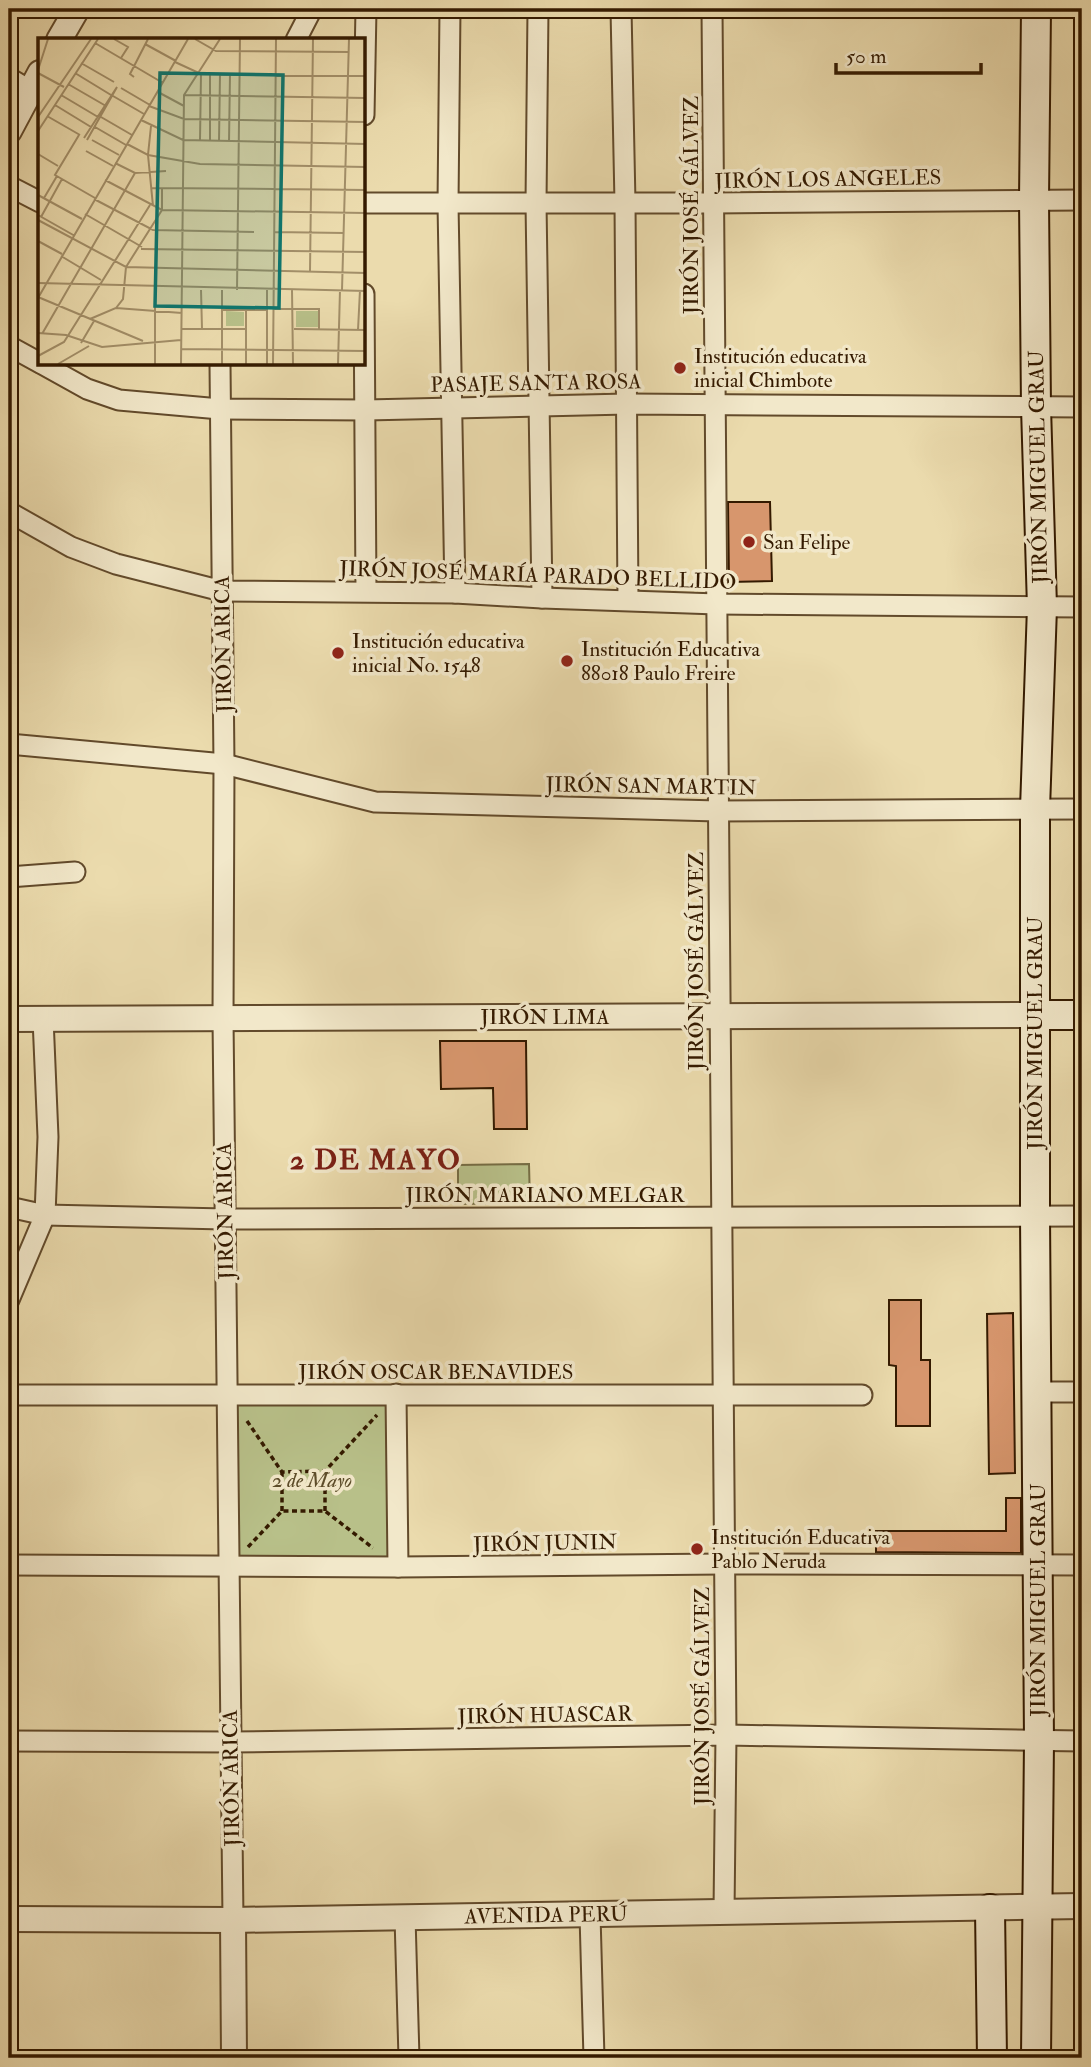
<svg xmlns="http://www.w3.org/2000/svg" width="1091" height="2067" viewBox="0 0 1091 2067" font-family="'IM FELL Double Pica',serif">
  <style>
    .green { fill: #b8c089; stroke: #766d44; stroke-width: 2 }
    .building { fill: #d7966d; stroke: #341a00; stroke-width: 2 }
    .lines { fill: none; stroke-linecap: round; stroke-linejoin: round }
    .minor-casing { stroke: #624a2b; stroke-width: 23 }
    .tertiary-casing { stroke: #624a2b; stroke-width: 28 }
    .secondary-casing { stroke: #341a00; stroke-width: 32 }
    .path { stroke: #341a00; stroke-width: 3.5; stroke-dasharray: 5 3.5; stroke-linecap: butt }
    .minor { stroke: #f2e8ca; stroke-width: 19 }
    .tertiary { stroke: #f2e8ca; stroke-width: 24 }
    .secondary { stroke: #f2e8ca; stroke-width: 28 }
    .poi-dot { fill: #8f2418; stroke: #f2e8ca; stroke-width: 2.5 }
    .labels { text-anchor: middle; stroke-width: 7; stroke-linejoin: round; paint-order: stroke }
    .street-label { font-size: 21px; fill: #341a00; stroke: #f2e8ca }
    .poi-label { font-size: 21px; fill: #341a00; stroke: #f2e8ca; text-anchor: start }
    .park-label { font-size: 21px; font-style: italic; fill: #5c4c29; stroke: #f2e8ca }
    .district-label { font-size: 28px; font-weight: bold; letter-spacing: 2px; fill: #7a1f14; stroke: #f2e8ca }
    .inset-road { fill: none; stroke: #a28e68; stroke-width: 2 }
    .view { fill: #0f766e; fill-opacity: 0.15; stroke: #0f766e; stroke-width: 3.5 }
    .inset-edge { fill: none; stroke: #341a00; stroke-width: 3.5 }
  </style>
  <rect width="100%" height="100%" fill="#ebdbad"/>
  <filter id="stains"><feTurbulence type="fractalNoise" baseFrequency=".00286" numOctaves="4"/><feColorMatrix values="0 0 0 0 .2 0 0 0 0 .09 0 0 0 0 .02 0 0 0 .5 -.17"/></filter>
  <radialGradient id="worn" r=".72"><stop offset=".6" stop-color="#630" stop-opacity="0"/><stop offset="1" stop-color="#630" stop-opacity=".3"/></radialGradient>
  <!-- green -->
  <g class="green">
    <polygon points="529,1164 530,1203 458,1204 458,1165"/>
    <polygon points="230,1398 394,1398 392,1562 232,1564"/>
  </g>
  <!-- building -->
  <g class="building">
    <polygon points="728,502 770,502 772,581 729,582"/>
    <polygon points="440,1041 526,1041 527,1129 494,1129 493,1088 441,1089"/>
    <polygon points="889,1300 921,1300 921,1360 930,1360 930,1426 896,1426 896,1366 889,1365"/>
    <polygon points="1013,1313 1015,1473 989,1474 987,1314"/>
    <polygon points="1006,1498 1021,1498 1021,1553 876,1552 876,1531 1006,1531"/>
  </g>
  <g class="lines">
    <defs>
      <g id="minor">
        <polyline points="450,9 448,204 455,593"/>
        <polyline points="538,9 536,203 542,598"/>
        <polyline points="621,9 625,203 628,600"/>
        <polyline points="712,9 726,1735 724,1912"/>
        <polyline points="296,40 312,9"/>
        <polyline points="9,78 31,91"/>
        <polyline points="364,115 366,9"/>
        <polyline points="9,186 40,202"/>
        <polyline points="364,203 714,203 1082,200"/>
        <polyline points="364,294 366,591"/>
        <polyline points="9,346 40,363"/>
        <polyline points="42,364 87,389 119,400 220,409 366,410 627,404 1082,407"/>
        <polyline points="220,364 224,764 223,1019 233,1920"/>
        <polyline points="9,512 71,547 116,564 222,591 455,593 542,598 717,604 1082,607"/>
        <polyline points="9,744 224,764 375,802 718,811 1082,809"/>
        <polyline points="9,877 75,872"/>
        <polyline points="9,1207 45,1215 225,1219 1082,1216"/>
        <polyline points="9,1300 45,1215 48,1137 43,1018"/>
        <polyline points="1036,1392 1082,1392"/>
        <polyline points="396,1394 398,1567"/>
        <polyline points="9,1395 862,1395"/>
        <polyline points="9,1565 398,1567 724,1564 1082,1565"/>
        <polyline points="9,1741 231,1742 726,1735 1082,1741"/>
        <polyline points="590,1915 594,2058"/>
        <polyline points="405,1917 409,2058"/>
      </g>
      <g id="tertiary">
        <polyline points="59,40 77,9"/>
        <polyline points="9,131 40,73"/>
        <polyline points="9,1019 1035,1015"/>
        <polyline points="9,1919 233,1920 1082,1906"/>
        <polyline points="233,1920 234,2058"/>
      </g>
      <g id="secondary">
        <polyline points="1036,9 1034,200 1036,407 1042,607 1035,809 1035,1216 1039,1741 1036,2058"/>
        <polyline points="1035,1015 1082,1015"/>
        <polyline points="990,1909 992,2058"/>
      </g>
    </defs>
    <!-- minor casing -->
    <use href="#minor" class="minor-casing"/>
    <!-- tertiary casing -->
    <use href="#tertiary" class="tertiary-casing"/>
    <!-- secondary casing -->
    <use href="#secondary" class="secondary-casing"/>
    <!-- path -->
    <g class="path">
      <polyline points="247,1421 282,1472 325,1471 377,1415"/>
      <polyline points="282,1472 282,1511"/>
      <polyline points="325,1511 325,1471"/>
      <polyline points="248,1547 282,1511 325,1511 373,1548"/>
    </g>
    <!-- minor -->
    <use href="#minor" class="minor"/>
    <!-- tertiary -->
    <use href="#tertiary" class="tertiary"/>
    <!-- secondary -->
    <use href="#secondary" class="secondary"/>
  </g>
  <!-- markers -->
  <g class="poi-dot">
    <circle cx="680" cy="368" r="7"/>
    <circle cx="749" cy="542" r="7"/>
    <circle cx="338" cy="653" r="7"/>
    <circle cx="567" cy="661" r="7"/>
    <circle cx="697" cy="1549" r="7"/>
  </g>
  <g class="labels">
    <!-- street labels -->
    <g class="street-label">
      <text transform="translate(828 179) rotate(-1)" y="7">JIRÓN LOS ANGELES</text>
      <text transform="translate(691 205) rotate(-90)" y="7">JIRÓN JOSÉ GÁLVEZ</text>
      <text transform="translate(536 383) rotate(-1)" y="7">PASAJE SANTA ROSA</text>
      <text transform="translate(1038 467) rotate(-91)" y="7">JIRÓN MIGUEL GRAU</text>
      <text transform="translate(538 575) rotate(2)" y="7">JIRÓN JOSÉ MARÍA PARADO BELLIDO</text>
      <text transform="translate(223 644) rotate(-91)" y="7">JIRÓN ARICA</text>
      <text transform="translate(651 786) rotate(1)" y="7">JIRÓN SAN MARTIN</text>
      <text transform="translate(696 961) rotate(-90)" y="7">JIRÓN JOSÉ GÁLVEZ</text>
      <text x="545" y="1024">JIRÓN LIMA</text>
      <text transform="translate(1035 1033) rotate(-90)" y="7">JIRÓN MIGUEL GRAU</text>
      <text x="545" y="1202">JIRÓN MARIANO MELGAR</text>
      <text transform="translate(225 1211) rotate(-91)" y="7">JIRÓN ARICA</text>
      <text x="436" y="1379">JIRÓN OSCAR BENAVIDES</text>
      <text transform="translate(545 1543) rotate(-1)" y="7">JIRÓN JUNIN</text>
      <text transform="translate(1038 1600) rotate(-90)" y="7">JIRÓN MIGUEL GRAU</text>
      <text transform="translate(702 1696) rotate(-90)" y="7">JIRÓN JOSÉ GÁLVEZ</text>
      <text transform="translate(545 1715) rotate(-1)" y="7">JIRÓN HUASCAR</text>
      <text transform="translate(231 1778) rotate(-91)" y="7">JIRÓN ARICA</text>
      <text transform="translate(546 1915) rotate(-1)" y="7">AVENIDA PERÚ</text>
    </g>
    <!-- poi labels -->
    <g class="poi-label">
      <text x="694" y="363">Institución educativa<tspan x="694" dy="24">inicial Chimbote</tspan></text>
      <text x="763" y="549">San Felipe</text>
      <text x="352" y="648">Institución educativa<tspan x="352" dy="24">inicial No. 1548</tspan></text>
      <text x="581" y="656">Institución Educativa<tspan x="581" dy="24">88018 Paulo Freire</tspan></text>
      <text x="711" y="1544">Institución Educativa<tspan x="711" dy="24">Pablo Neruda</tspan></text>
    </g>
    <!-- park labels -->
    <g class="park-label">
      <text x="312" y="1487">2 de Mayo</text>
    </g>
    <!-- district labels -->
    <g class="district-label">
      <text x="376" y="1169">2 DE MAYO</text>
    </g>
  </g>
  <!-- overview -->
  <g transform="translate(38 38)">
    <rect width="327" height="327" fill="#ebdbad"/>
    <path d="M188,273L206,274V288H188ZM258,273H280V289H258Z" fill="#b8c089"/>
    <path class="inset-road" d="M76,1L90,9L83,20M157,1L178,13L311,14M57,5L125,45M107,6L138,23M137,24L163,36L328,38M43,25L76,44M0,32L10,1M0,35L26,49M37,35L73,57M96,39L92,36L110,1M30,46L68,68M83,50L112,67M120,54L146,68M23,57L60,79M146,57L328,60M75,58L106,76M17,67L53,89M111,68L146,81L328,84M9,78L42,97M0,79L53,1M63,79L94,97M103,82L145,102L328,106M113,88L110,117L115,168M57,89L88,107M0,93L60,1M41,97L17,137L57,160M46,100L79,49L49,102M54,102L81,117M162,102L163,36M172,102V36M181,103L182,36M191,104L192,36M89,106L110,117L162,126L328,129M48,113L75,128M0,116L20,128M77,125L97,135L128,133M67,142L124,172L328,175M113,150L236,151M236,151L328,152M0,157L44,181M6,160L19,138M56,161L115,192L216,194M47,176L104,209M0,177L37,198M3,179L24,141M0,182L88,229L328,235M236,194L306,195M0,203L24,216M103,211L328,214M23,218L63,242M272,233L275,1M0,245L328,253M117,251V326M163,252L164,291M199,252L202,1M254,252L255,326M304,252L311,1M0,259L105,303M0,260L150,1M78,270L144,275M235,271H281V291M185,272H229M208,272V326M52,281L78,270L85,261L88,229L124,172V150M143,291H208M256,291L328,292M320,292L322,252M0,295L28,297L64,309L143,302M4,296L97,135M43,305L56,283M143,311L328,313M0,318L26,304L112,167M20,326L51,308M143,326L146,57L182,1M184,326V252M229,326V252M235,326L238,1M300,326L302,252"/>
    <path class="view" d="M122,35L245,37L241,270L117,268Z"/>
    <rect width="327" height="327" class="inset-edge"/>
  </g>
  <!-- margin -->
  <rect width="1091" height="2067" fill="none" stroke="#ebdbad" stroke-width="35"/>
  <rect x="10" y="10" width="1070" height="2046" fill="none" stroke="#341a00" stroke-width="3.5"/>
  <rect x="18" y="18" width="1056" height="2032" fill="none" stroke="#341a00" stroke-width="2"/>
  <!-- scale -->
  <path d="M836 63v10h145v-10" fill="none" stroke="#341a00" stroke-width="3.5"/>
  <text x="846" y="63" font-size="21" fill="#341a00" stroke="#f2e8ca" stroke-width="5" paint-order="stroke">50 m</text>
  <rect width="100%" height="100%" filter="url(#stains)"/>
  <rect width="100%" height="100%" fill="url(#worn)"/>
</svg>
